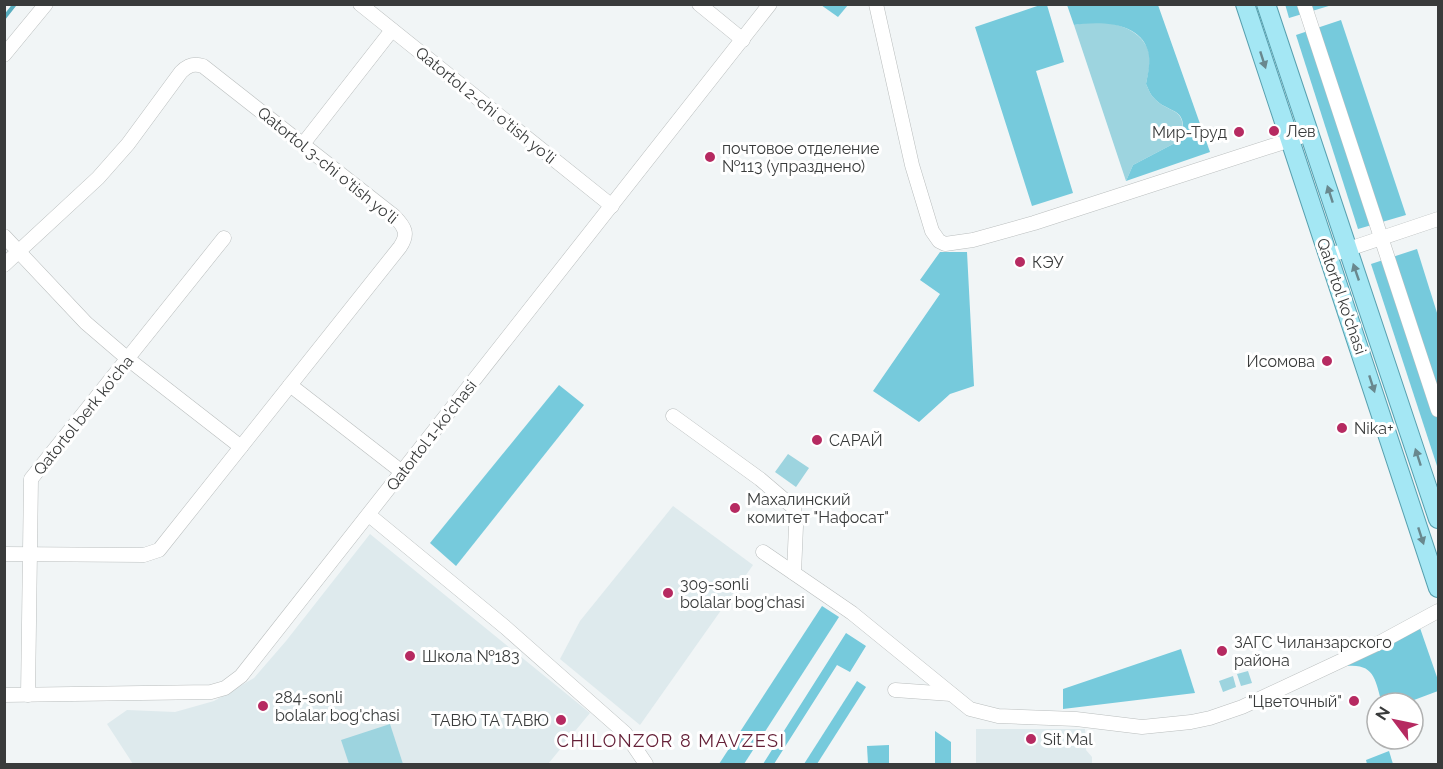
<svg xmlns="http://www.w3.org/2000/svg" width="1443" height="769" viewBox="0 0 1443 769" font-family="Raleway,sans-serif">
  <style>
    .built { fill: #deeaed }
    .green { fill: #9dd4df }
    .forest { fill: #76cadc }
    .lines { fill: none; stroke-linecap: round; stroke-linejoin: round }
    .stream { stroke: #59aebf; stroke-width: 4 }
    .minor-casing { stroke: #babebe; stroke-width: 15 }
    .major-casing { stroke: #57a0af; stroke-width: 20 }
    .minor { stroke: #fff; stroke-width: 14 }
    .major { stroke: #a4e7f4; stroke-width: 18 }
    .oneway { fill: #69888e }
    .poi-dot { fill: #b62a61; stroke: #fff; stroke-width: 2 }
    .labels { text-anchor: middle; stroke-width: 6; stroke-linejoin: round; paint-order: stroke }
    .street-label { font-size: 16px; fill: #393b3b; stroke: #fff }
    .poi-label { font-size: 16px; fill: #393b3b; stroke: #fff; text-anchor: start }
    .neighbourhood-label { font-size: 18px; letter-spacing: 1.5px; fill: #652138; stroke: #fff }
  </style>
  <rect width="100%" height="100%" fill="#f1f5f6"/>
  <!-- built -->
  <g class="built">
    <polygon points="673,506 753,565 640,725 560,659 580,621"/>
    <polygon points="370,534 590,713 548,764 133,764 107,724 127,710 175,712 214,701 254,678 286,641"/>
    <polygon points="976,729 1085,729 1086,750 1092,757 1092,764 976,764"/>
  </g>
  <!-- green -->
  <g class="green">
    <path d="M1095,21C1114,23 1140,28 1148,50C1152,60 1148,74 1146,84C1148,88 1150,94 1153,97C1168,115 1187,105 1182,137L1173,144L1133,165L1126,181L1074,25Z"/>
    <polygon points="788,454 809,468 796,487 775,472"/>
    <polygon points="1248,671 1252,683 1241,686 1237,674"/>
    <polygon points="1233,676 1236,687 1223,692 1219,681"/>
    <polygon points="390,724 403,764 349,764 341,740"/>
  </g>
  <!-- forest -->
  <g class="forest">
    <polygon points="1043,4 1047,5 1064,62 1036,71 1073,193 1032,206 975,27"/>
    <polygon points="1285,4 1332,5 1289,18"/>
    <polygon points="821,5 848,5 838,17"/>
    <path d="M1067,5H1158L1210,152L1126,181L1133,165L1173,144L1182,137C1188,105 1168,115 1153,97C1150,94 1148,88 1146,84C1148,74 1151,61 1148,51C1140,21 1098,21 1074,25Z"/>
    <polygon points="1341,20 1406,215 1358,229 1296,35"/>
    <polygon points="1417,249 1438,316 1438,469 1371,264"/>
    <polygon points="940,252 967,252 974,386 950,394 919,422 873,391 940,294 920,280"/>
    <polygon points="559,385 584,405 456,566 430,543"/>
    <polygon points="822,606 839,617 744,764 719,764"/>
    <path d="M1420,628L1438,680V691L1406,703H1382C1375,680 1375,663 1346,666Z"/>
    <polygon points="846,633 866,646 850,672 837,665 774,764 763,764"/>
    <polygon points="1181,649 1195,693 1063,709 1063,689"/>
    <polygon points="857,681 866,687 817,764 804,764"/>
    <polygon points="935,731 951,742 951,764 935,764"/>
    <polygon points="889,745 889,764 868,764 867,746"/>
    <polygon points="1389,751 1393,764 1367,764 1366,760"/>
  </g>
  <g class="lines">
    <!-- stream -->
    <polyline class="stream" points="4,18 15,4"/>
    <defs>
      <g id="minor">
        <polyline points="360,4 612,206"/>
        <polyline points="699,4 743,40"/>
        <polyline points="876,4 912,165 932,231 939,241 945,244 973,240 1034,223 1309,134"/>
        <polyline points="1304,4 1438,410"/>
        <polyline points="4,55 46,4"/>
        <polyline points="303,144 392,30"/>
        <polyline points="4,236 86,323 128,359 241,447"/>
        <polyline points="1328,256 1438,219"/>
        <path d="M4,265L98,178L128,144L181,72C188,65 194,63 203,66L394,216C405,227 409,234 400,247L159,550L144,555L4,554"/>
        <polyline points="290,385 402,472"/>
        <polyline points="673,416 760,479 794,508 796,526 794,573"/>
        <polyline points="369,515 505,627 625,733 646,764"/>
        <polyline points="763,552 852,613 970,709 998,716 1076,719 1142,727 1191,722 1210,718 1242,707 1379,643 1438,611"/>
        <polyline points="895,690 951,694"/>
        <polyline points="4,695 211,692 225,688 241,676 770,4"/>
        <polyline points="28,695 31,479 224,238"/>
      </g>
      <g id="major">
        <polyline points="1245,4 1438,588"/>
        <polyline points="1266,4 1438,519"/>
      </g>
    </defs>
    <!-- minor casing -->
    <use href="#minor" class="minor-casing"/>
    <!-- major casing -->
    <use href="#major" class="major-casing"/>
    <!-- minor -->
    <use href="#minor" class="minor"/>
    <!-- major -->
    <use href="#major" class="major"/>
  </g>
  <!-- one-way arrows -->
  <defs><path id="oneway-solid" d="M-6-.8H1V-3.2L6.5 0L1 3.2V.8H-6Z" transform="scale(1.5)"/></defs>
  <g class="oneway">
    <use href="#oneway-solid" transform="translate(1263 60) rotate(72)"/>
    <use href="#oneway-solid" transform="translate(1330 194) rotate(-108)"/>
    <use href="#oneway-solid" transform="translate(1356 272) rotate(-109)"/>
    <use href="#oneway-solid" transform="translate(1372 384) rotate(72)"/>
    <use href="#oneway-solid" transform="translate(1418 457) rotate(-108)"/>
    <use href="#oneway-solid" transform="translate(1421 536) rotate(72)"/>
  </g>
  <!-- markers -->
  <g class="poi-dot">
    <circle cx="1274" cy="131" r="6"/>
    <circle cx="1239" cy="132" r="6"/>
    <circle cx="710" cy="157" r="6"/>
    <circle cx="1020" cy="262" r="6"/>
    <circle cx="1327" cy="361" r="6"/>
    <circle cx="1342" cy="428" r="6"/>
    <circle cx="817" cy="440" r="6"/>
    <circle cx="735" cy="508" r="6"/>
    <circle cx="668" cy="593" r="6"/>
    <circle cx="1222" cy="651" r="6"/>
    <circle cx="410" cy="656" r="6"/>
    <circle cx="1354" cy="701" r="6"/>
    <circle cx="263" cy="706" r="6"/>
    <circle cx="561" cy="720" r="6"/>
    <circle cx="1031" cy="739" r="6"/>
  </g>
  <g class="labels">
    <!-- street labels -->
    <g class="street-label">
      <text transform="translate(486 105) rotate(39)" y="6">Qatortol 2-chi o'tish yo'li</text>
      <text transform="translate(328 165) rotate(39)" y="6">Qatortol 3-chi o'tish yo'li</text>
      <text transform="translate(1342 296) rotate(71)" y="6">Qatortol ko'chasi</text>
      <text transform="translate(83 415) rotate(-51)" y="6">Qatortol berk ko'cha</text>
      <text transform="translate(431 435) rotate(-52)" y="6">Qatortol 1-ko'chasi</text>
    </g>
    <!-- poi labels -->
    <g class="poi-label">
      <text x="1286" y="137">Лев</text>
      <text x="1227" y="138" text-anchor="end">Мир-Труд</text>
      <text x="722" y="154">почтовое отделение<tspan x="722" dy="18">№113 (упразднено)</tspan></text>
      <text x="1032" y="268">КЭУ</text>
      <text x="1315" y="367" text-anchor="end">Исомова</text>
      <text x="1354" y="434">Nika+</text>
      <text x="829" y="446">САРАЙ</text>
      <text x="747" y="505">Махалинский<tspan x="747" dy="18">комитет "Нафосат"</tspan></text>
      <text x="680" y="590">309-sonli<tspan x="680" dy="18">bolalar bog'chasi</tspan></text>
      <text x="1234" y="648">ЗАГС Чиланзарского<tspan x="1234" dy="18">района</tspan></text>
      <text x="422" y="662">Школа №183</text>
      <text x="275" y="703">284-sonli<tspan x="275" dy="18">bolalar bog'chasi</tspan></text>
      <text x="1342" y="707" text-anchor="end">"Цветочный"</text>
      <text x="549" y="726" text-anchor="end">ТАВЮ ТА ТАВЮ</text>
      <text x="1043" y="745">Sit Mal</text>
    </g>
    <!-- neighbourhood labels -->
    <g class="neighbourhood-label">
      <text x="671" y="747">CHILONZOR 8 MAVZESI</text>
    </g>
  </g>
  <!-- border -->
  <rect width="1443" height="769" fill="none" stroke="#393b3b" stroke-width="12"/>
  <!-- north arrow -->
  <g transform="translate(1395 721) rotate(302)"><circle r="28" fill="#ffffff" stroke="#b0b1b1" stroke-width="1.5"/>
  <path d="M0-4.5L10 22L0 15L-10 22Z" fill="#b62a61"/>
  <text y="-9" font-size="16" font-weight="bold" text-anchor="middle" fill="#393b3b">N</text>
  </g>
</svg>
